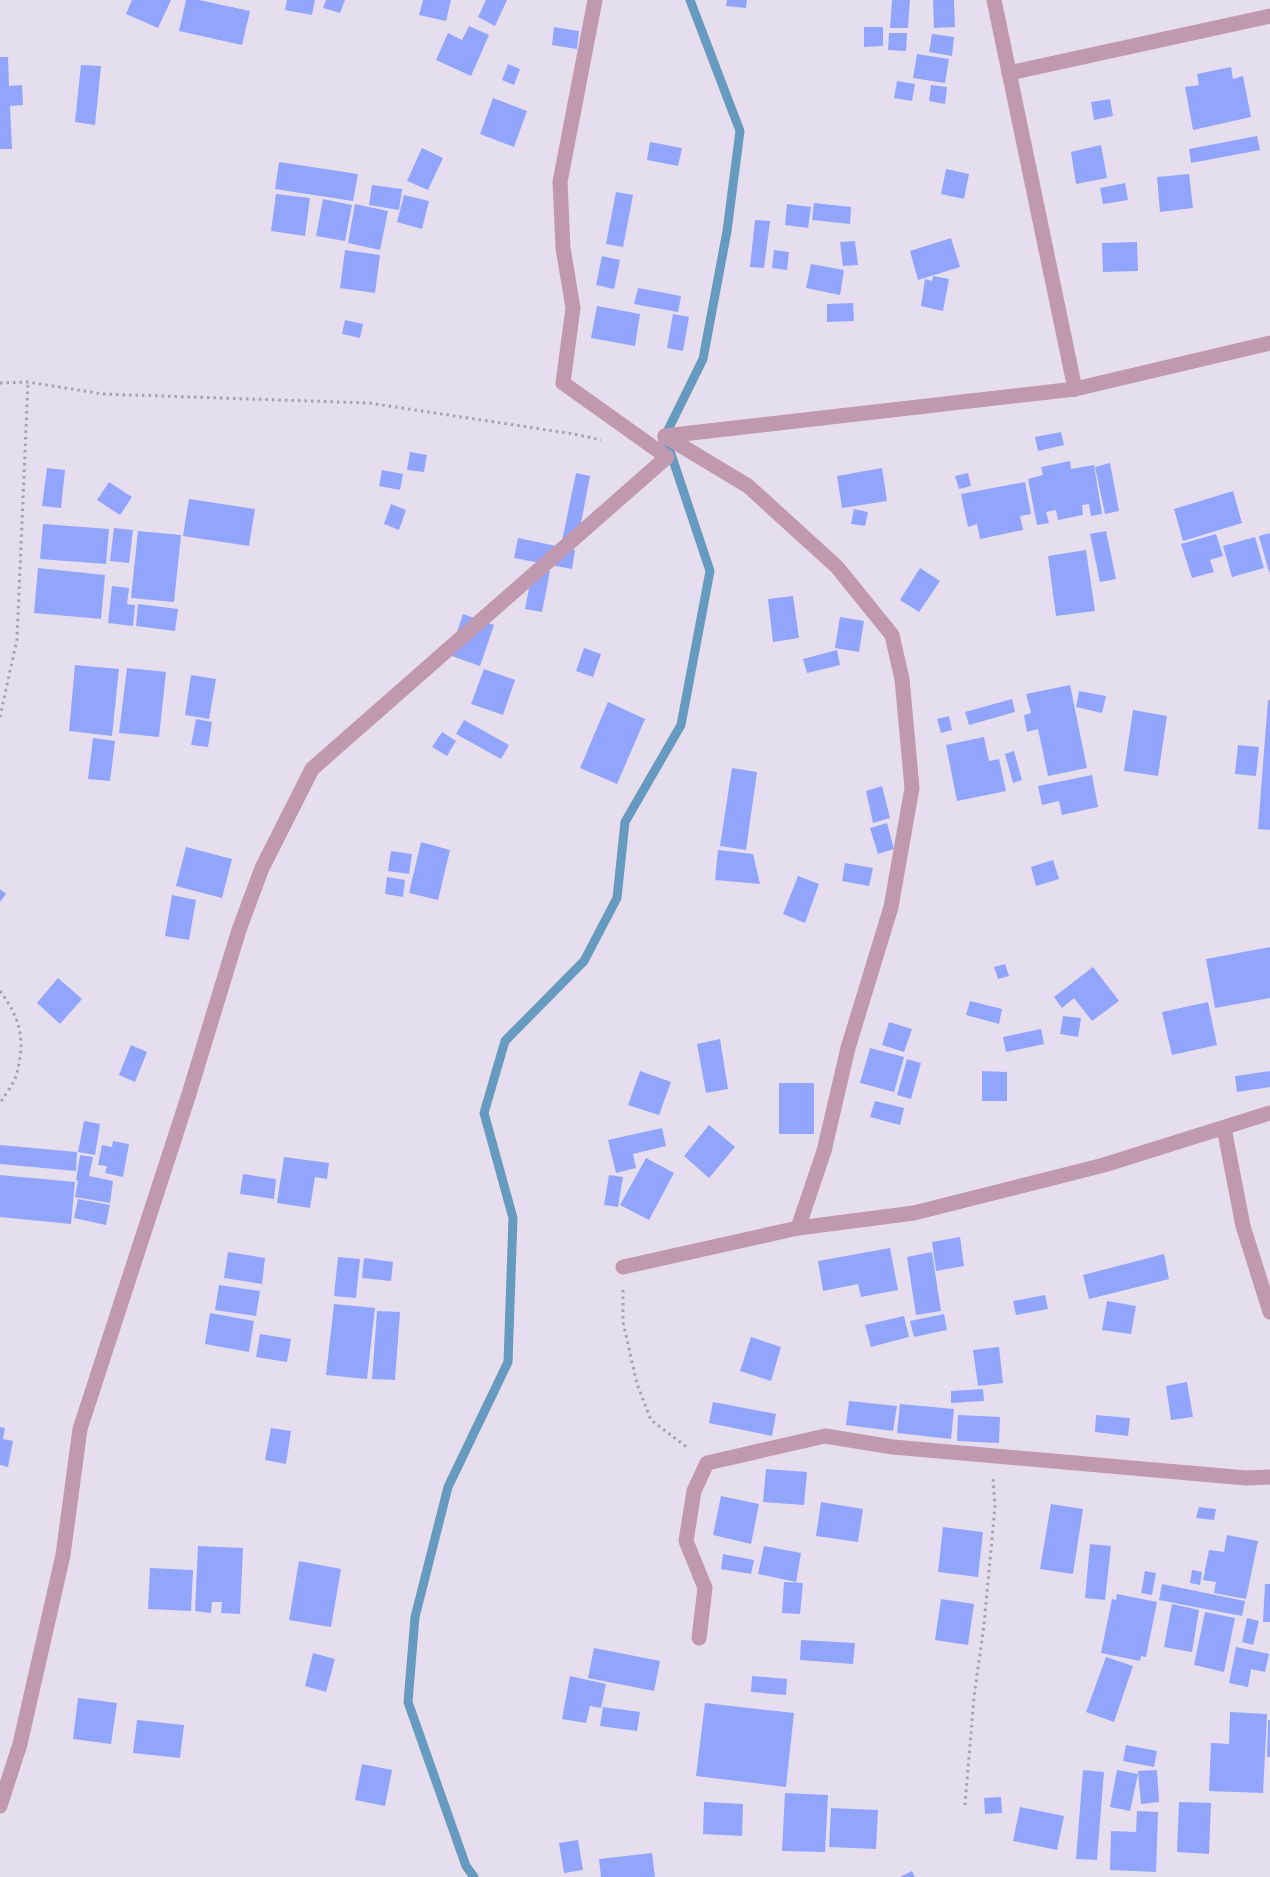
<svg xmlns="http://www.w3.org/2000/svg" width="1270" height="1877" viewBox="0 0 1270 1877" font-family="Montserrat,sans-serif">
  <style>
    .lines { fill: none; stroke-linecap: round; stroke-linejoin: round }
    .stream { stroke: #669abf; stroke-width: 9 }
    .building { fill: #92a5fd }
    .path { stroke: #a7a1ad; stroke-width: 3; stroke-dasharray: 2.5 4; stroke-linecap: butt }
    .street { stroke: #c098af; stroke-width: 15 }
  </style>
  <rect width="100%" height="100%" fill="#e6deee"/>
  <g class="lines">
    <!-- stream -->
    <polyline class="stream" points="474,1877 466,1866 408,1702 415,1617 448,1487 508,1362 513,1218 484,1113 505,1041 584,961 617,898 625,822 681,725 710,571 665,436 703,359 727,231 740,131 690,0"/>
  </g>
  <!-- building -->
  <g class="building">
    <polygon points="132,0 171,0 158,28 126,14"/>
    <polygon points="186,0 199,0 250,11 242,45 179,31"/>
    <polygon points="287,0 315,0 312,15 285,10"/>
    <polygon points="326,0 345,0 340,13 323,8"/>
    <polygon points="423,0 451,0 446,21 419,15"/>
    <polygon points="486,0 507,0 495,26 478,17"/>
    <polygon points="727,0 747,0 746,8 726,6"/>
    <polygon points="892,0 910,0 908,28 890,28"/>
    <polygon points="933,0 954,0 955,27 934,28"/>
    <polygon points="469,26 489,35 471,76 436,60 448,33 462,40"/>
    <polygon points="554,27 579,31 577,49 552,45"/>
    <polygon points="864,27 883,27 883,46 864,47"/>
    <polygon points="889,33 907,33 906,51 888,50"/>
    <polygon points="932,34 954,37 952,56 929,52"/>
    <polygon points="917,54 949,59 945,83 913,78"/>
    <polygon points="0,57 8,57 9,86 22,85 23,105 10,106 12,149 0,149"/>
    <polygon points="508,64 520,69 514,85 502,80"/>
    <polygon points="81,65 101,66 95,125 75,122"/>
    <polygon points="1231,67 1233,79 1243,76 1251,117 1193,130 1185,87 1199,85 1197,74"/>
    <polygon points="897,81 915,84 912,101 894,98"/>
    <polygon points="931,85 947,87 945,104 929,101"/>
    <polygon points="493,98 527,111 514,147 480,134"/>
    <polygon points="1110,99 1113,116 1094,120 1091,102"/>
    <polygon points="1257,136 1260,150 1191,163 1189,149"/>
    <polygon points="650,142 682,148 678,166 647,160"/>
    <polygon points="1101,145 1107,178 1076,184 1071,152"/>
    <polygon points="422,148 443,158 428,190 407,181"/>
    <polygon points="279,162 358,174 353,201 275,189"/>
    <polygon points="946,169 969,174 964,199 941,194"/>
    <polygon points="1189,174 1193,208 1160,212 1157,177"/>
    <polygon points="1125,183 1128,200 1103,204 1100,188"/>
    <polygon points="372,185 402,189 399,210 369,205"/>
    <polygon points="616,192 633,195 623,247 606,244"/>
    <polygon points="276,194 310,198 305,236 271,231"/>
    <polygon points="404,195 429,201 422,229 397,222"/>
    <polygon points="323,199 352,205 345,241 316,236"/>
    <polygon points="814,203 851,207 850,224 812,220"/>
    <polygon points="355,204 388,211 380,250 348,243"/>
    <polygon points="787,204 811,207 808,228 785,225"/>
    <polygon points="755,220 770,221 764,268 750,267"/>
    <polygon points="951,238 960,267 918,280 910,251"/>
    <polygon points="855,241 858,265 843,266 840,242"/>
    <polygon points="1137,242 1138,271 1103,272 1102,243"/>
    <polygon points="345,250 380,255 375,293 340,288"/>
    <polygon points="774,250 789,252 787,270 772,268"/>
    <polygon points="602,256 620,260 614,289 596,285"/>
    <polygon points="811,264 844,270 840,295 806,288"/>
    <polygon points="933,276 949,279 943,311 921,306 925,279 932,281"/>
    <polygon points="638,288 681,296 678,312 634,304"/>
    <polygon points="853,303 854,321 827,322 827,304"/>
    <polygon points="597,306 640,314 635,346 591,338"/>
    <polygon points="673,314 689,317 683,351 667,348"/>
    <polygon points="345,320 363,324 360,338 342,334"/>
    <polygon points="1061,432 1064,445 1038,451 1035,437"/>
    <polygon points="410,452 427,455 424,472 407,470"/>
    <polygon points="1070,461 1071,469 1094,465 1102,514 1091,516 1089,504 1082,505 1083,515 1058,520 1056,510 1046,512 1049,523 1037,525 1028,479 1043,475 1041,467"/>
    <polygon points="1110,463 1119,511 1105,514 1095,467"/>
    <polygon points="47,468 65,470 61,508 42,506"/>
    <polygon points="882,468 887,501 842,508 837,476"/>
    <polygon points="382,470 403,474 400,490 379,486"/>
    <polygon points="576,473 590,476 577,544 562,541"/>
    <polygon points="968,473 971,486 959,489 955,476"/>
    <polygon points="109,482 132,497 120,515 97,500"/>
    <polygon points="1025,482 1031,514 1020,516 1023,530 980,539 977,524 968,527 961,494"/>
    <polygon points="1233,491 1242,523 1183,541 1174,509"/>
    <polygon points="189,499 255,509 249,546 183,536"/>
    <polygon points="391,504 406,510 399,530 384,524"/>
    <polygon points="854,509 868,512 865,526 851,524"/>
    <polygon points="43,524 109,529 106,564 40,559"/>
    <polygon points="114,528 133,530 129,563 110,561"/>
    <polygon points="138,531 181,535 174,602 131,598"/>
    <polygon points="1106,531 1116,579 1100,582 1090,534"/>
    <polygon points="1270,533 1270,572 1269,572 1259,536"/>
    <polygon points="1216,534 1223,556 1210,560 1214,572 1192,578 1181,544"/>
    <polygon points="1255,537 1264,568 1232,577 1223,546"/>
    <polygon points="518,538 575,550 572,569 514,558"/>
    <polygon points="1086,550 1095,611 1056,616 1048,556"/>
    <polygon points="533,567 550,571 542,612 525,609"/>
    <polygon points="38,568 105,575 101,619 34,613"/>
    <polygon points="920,568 940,581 919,612 900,600"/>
    <polygon points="112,586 129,588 127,604 135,605 133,626 108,623"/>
    <polygon points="793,596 799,638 773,642 768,599"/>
    <polygon points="138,604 178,609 175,631 136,626"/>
    <polygon points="463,614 494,625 480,666 449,655"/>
    <polygon points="840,617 864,621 859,652 835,648"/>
    <polygon points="584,648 601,654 593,677 576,671"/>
    <polygon points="837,650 840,665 807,673 803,659"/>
    <polygon points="75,665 119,669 112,736 69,731"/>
    <polygon points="127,668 166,672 159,737 119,733"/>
    <polygon points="484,669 515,680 503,715 471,704"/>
    <polygon points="191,675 216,679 209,719 185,715"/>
    <polygon points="1070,685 1087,768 1048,776 1038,729 1027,732 1024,715 1031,713 1026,694"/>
    <polygon points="1079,691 1106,696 1102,713 1076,707"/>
    <polygon points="1012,699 1015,712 969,725 965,712"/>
    <polygon points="1268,700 1270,700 1270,830 1258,829"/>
    <polygon points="608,702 645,719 617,784 580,768"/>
    <polygon points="1133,710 1167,716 1158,776 1124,771"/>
    <polygon points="949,716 952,730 941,733 937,719"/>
    <polygon points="196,719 212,722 208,747 191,745"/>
    <polygon points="464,720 509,745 501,759 456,734"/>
    <polygon points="442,732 456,741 447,756 432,747"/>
    <polygon points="984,737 989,761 999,759 1006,791 957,801 946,745"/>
    <polygon points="93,738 115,741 110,781 88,779"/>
    <polygon points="1238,745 1259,747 1256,776 1235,774"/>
    <polygon points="1014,751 1022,780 1013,783 1005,754"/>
    <polygon points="732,768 757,772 746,850 720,846"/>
    <polygon points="1092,775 1098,807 1062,815 1059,801 1042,805 1038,786"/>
    <polygon points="882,786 890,818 873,823 866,791"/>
    <polygon points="887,823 894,849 878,854 870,828"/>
    <polygon points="421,842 450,850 438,900 409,893"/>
    <polygon points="186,847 232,859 222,898 176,886"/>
    <polygon points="718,850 753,854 760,884 715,880"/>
    <polygon points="391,851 412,854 409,874 388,871"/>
    <polygon points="1053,860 1059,879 1036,886 1031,867"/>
    <polygon points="845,863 873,868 869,886 842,881"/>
    <polygon points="798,876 819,884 805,923 783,914"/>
    <polygon points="387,877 405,880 403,897 385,894"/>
    <polygon points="0,889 6,894 0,902"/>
    <polygon points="172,895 196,900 189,940 165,936"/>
    <polygon points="1270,947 1270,998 1215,1008 1206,959"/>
    <polygon points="1005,964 1009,976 998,979 994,967"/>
    <polygon points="1093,967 1119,1001 1092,1021 1074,998 1062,1008 1054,997"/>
    <polygon points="58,978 82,999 60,1024 37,1003"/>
    <polygon points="970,1001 1002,1009 999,1024 966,1015"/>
    <polygon points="1208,1002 1217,1045 1172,1055 1162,1012"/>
    <polygon points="1063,1016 1081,1018 1078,1037 1060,1034"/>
    <polygon points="889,1022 912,1029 904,1052 882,1045"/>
    <polygon points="1041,1029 1044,1044 1006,1052 1003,1037"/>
    <polygon points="720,1039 728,1089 706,1093 697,1044"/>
    <polygon points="131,1045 147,1052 135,1082 119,1075"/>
    <polygon points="870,1048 904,1057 894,1092 860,1083"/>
    <polygon points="907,1059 921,1063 911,1099 897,1095"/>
    <polygon points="640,1071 671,1082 659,1115 628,1105"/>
    <polygon points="982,1071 1007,1072 1007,1101 982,1101"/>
    <polygon points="1270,1071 1270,1087 1237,1092 1235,1076"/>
    <rect x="779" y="1083" width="35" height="51"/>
    <polygon points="875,1101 904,1108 900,1125 870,1117"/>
    <polygon points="84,1121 100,1124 95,1155 78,1152"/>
    <polygon points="709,1125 735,1147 709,1178 684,1156"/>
    <polygon points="662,1128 666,1146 633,1154 636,1168 616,1173 608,1140"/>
    <polygon points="113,1141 129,1144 123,1177 105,1173 107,1166 98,1165 102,1145 112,1147"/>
    <polygon points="0,1145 77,1152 76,1171 0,1164"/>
    <polygon points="80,1155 93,1157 89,1176 113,1181 110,1203 75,1197 78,1181 76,1180"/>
    <polygon points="284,1157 329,1163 327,1179 315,1177 310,1208 277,1203"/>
    <polygon points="646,1158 674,1173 649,1220 620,1205"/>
    <polygon points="243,1174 276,1179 274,1199 240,1194"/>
    <polygon points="0,1175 75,1182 71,1224 0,1217"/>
    <polygon points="609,1175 623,1177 618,1207 604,1205"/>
    <polygon points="78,1199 110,1205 106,1225 74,1218"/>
    <polygon points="960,1237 964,1266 936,1271 932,1242"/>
    <polygon points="890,1248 898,1290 861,1297 858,1284 823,1291 818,1261"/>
    <polygon points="228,1252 265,1258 262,1284 224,1278"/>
    <polygon points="932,1252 941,1311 916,1315 907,1257"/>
    <polygon points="1164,1254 1169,1279 1089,1299 1083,1275"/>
    <polygon points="338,1257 360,1259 356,1298 334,1296"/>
    <polygon points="364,1258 393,1262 391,1281 362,1278"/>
    <polygon points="219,1285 260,1291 256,1316 215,1310"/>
    <polygon points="1045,1295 1048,1309 1016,1315 1013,1301"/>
    <polygon points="1107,1301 1136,1306 1131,1334 1102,1330"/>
    <polygon points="334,1304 375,1308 367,1379 326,1375"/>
    <polygon points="377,1311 400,1312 395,1380 372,1379"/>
    <polygon points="210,1313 254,1321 249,1352 205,1344"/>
    <polygon points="944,1314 947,1330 914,1337 910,1321"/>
    <polygon points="904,1316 909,1337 871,1347 865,1325"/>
    <polygon points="260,1334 291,1339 287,1362 256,1357"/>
    <polygon points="751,1337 781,1347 771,1381 740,1371"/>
    <polygon points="999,1347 1003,1383 978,1386 973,1350"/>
    <polygon points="1187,1382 1193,1417 1171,1420 1166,1386"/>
    <polygon points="983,1389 984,1401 951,1403 951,1391"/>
    <polygon points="849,1401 897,1406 893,1431 846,1425"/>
    <polygon points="713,1402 776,1414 772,1436 709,1423"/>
    <polygon points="900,1404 954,1409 951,1439 897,1433"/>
    <polygon points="958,1415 1000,1417 999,1443 957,1441"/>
    <polygon points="1096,1415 1130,1418 1128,1436 1095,1432"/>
    <polygon points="0,1427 5,1428 3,1439 13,1441 8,1467 0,1465"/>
    <polygon points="271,1428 291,1431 286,1464 265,1460"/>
    <polygon points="766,1469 807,1472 804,1505 763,1502"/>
    <polygon points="721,1496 759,1504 751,1544 713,1535"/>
    <polygon points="821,1502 863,1509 858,1542 816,1536"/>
    <polygon points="1051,1504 1083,1509 1073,1574 1040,1569"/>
    <polygon points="1199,1507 1216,1509 1214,1520 1196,1518"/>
    <polygon points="943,1527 983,1532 978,1577 938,1572"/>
    <polygon points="1227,1535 1258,1541 1246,1599 1214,1593 1216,1582 1203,1580 1209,1550 1224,1552"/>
    <polygon points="1090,1544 1111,1546 1105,1600 1085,1598"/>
    <polygon points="198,1546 243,1548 240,1614 221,1613 222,1602 212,1602 211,1613 195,1611"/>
    <polygon points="764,1546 801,1553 796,1582 758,1574"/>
    <polygon points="723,1554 754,1560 751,1574 721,1569"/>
    <polygon points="299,1561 341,1569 331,1627 289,1620"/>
    <polygon points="150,1568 193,1570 191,1611 148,1609"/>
    <polygon points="1192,1570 1202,1572 1200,1585 1190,1583"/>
    <polygon points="1145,1571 1156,1573 1152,1595 1141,1593"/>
    <polygon points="784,1582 803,1583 800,1614 782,1613"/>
    <polygon points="1162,1584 1245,1601 1242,1616 1159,1600"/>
    <polygon points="1265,1584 1270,1584 1270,1622 1263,1622"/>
    <polygon points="1117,1594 1157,1602 1146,1657 1141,1656 1140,1661 1101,1653 1112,1599 1116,1600"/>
    <polygon points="941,1599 974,1604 968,1645 935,1640"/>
    <polygon points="1172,1604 1199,1610 1192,1652 1164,1647"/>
    <polygon points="1205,1612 1235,1618 1224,1672 1194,1665"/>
    <polygon points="1247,1618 1259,1621 1253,1645 1242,1642"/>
    <polygon points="801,1640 855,1643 853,1664 800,1660"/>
    <polygon points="1236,1647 1269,1654 1265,1672 1251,1669 1248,1687 1229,1683"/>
    <polygon points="594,1648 660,1661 654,1691 588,1678"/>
    <polygon points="313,1653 335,1659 326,1692 305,1686"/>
    <polygon points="1106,1657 1133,1666 1114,1722 1086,1712"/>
    <polygon points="570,1676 606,1684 601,1708 590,1706 586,1723 562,1719"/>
    <polygon points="752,1676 787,1679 786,1695 751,1692"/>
    <polygon points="78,1698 117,1703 111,1744 73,1739"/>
    <polygon points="705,1703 794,1713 786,1787 696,1776"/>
    <polygon points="603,1707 640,1712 637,1731 600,1726"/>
    <polygon points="1230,1712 1267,1714 1263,1793 1209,1791 1211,1743 1229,1744"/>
    <polygon points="137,1720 184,1725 180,1758 133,1753"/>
    <polygon points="1268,1720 1270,1720 1270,1757 1267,1757"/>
    <polygon points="1126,1745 1157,1751 1154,1767 1123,1761"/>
    <polygon points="362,1764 392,1770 385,1806 355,1800"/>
    <polygon points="1083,1770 1104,1772 1097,1860 1076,1859"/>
    <polygon points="1117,1770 1138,1774 1130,1811 1110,1807"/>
    <polygon points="1157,1770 1159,1802 1141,1804 1138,1771"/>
    <polygon points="785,1793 828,1795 825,1852 782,1851"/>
    <polygon points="1001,1797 1002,1813 985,1814 984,1798"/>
    <polygon points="704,1802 743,1804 742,1836 703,1834"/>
    <polygon points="1179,1802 1211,1803 1209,1854 1177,1852"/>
    <polygon points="1020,1807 1064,1816 1057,1850 1013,1841"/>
    <polygon points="831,1808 878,1810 876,1849 829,1847"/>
    <polygon points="1137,1811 1158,1812 1156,1872 1110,1870 1111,1831 1136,1832"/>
    <polygon points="578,1840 583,1870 564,1873 559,1843"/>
    <polygon points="652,1853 655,1877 601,1877 599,1859"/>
    <polygon points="912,1871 915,1877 900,1877"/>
  </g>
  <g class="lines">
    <!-- path -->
    <g class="path">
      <polyline points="0,383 28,382 103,394 369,403 574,434 601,440"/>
      <polyline points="0,717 17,639 28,382"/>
      <path d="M0,991C21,1019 26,1041 16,1076C13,1085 5,1095 0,1103"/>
      <polyline points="623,1290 623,1322 637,1384 651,1420 688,1448"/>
      <polyline points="965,1805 974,1697 984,1625 995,1506 993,1479"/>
    </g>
    <!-- street -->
    <g class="street">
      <polyline points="994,0 1075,389"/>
      <polyline points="1009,73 1270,16"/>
      <polyline points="665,436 748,486 837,567 892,635 902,679 912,788 891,907 848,1048 824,1151 798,1228"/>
      <polyline points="665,438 665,436 1075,389 1270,343"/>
      <polyline points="1224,1128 1243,1226 1270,1312"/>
      <polyline points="623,1267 798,1228 914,1213 1104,1165 1270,1113"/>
      <polyline points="699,1638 705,1588 686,1541 694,1491 707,1463 825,1436 893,1447 1246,1478 1270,1477"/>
      <polyline points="0,1806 20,1744 63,1555 80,1429 189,1094 239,930 262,868 312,769 667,457 563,383 573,308 563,248 560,182 595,0"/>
    </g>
  </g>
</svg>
